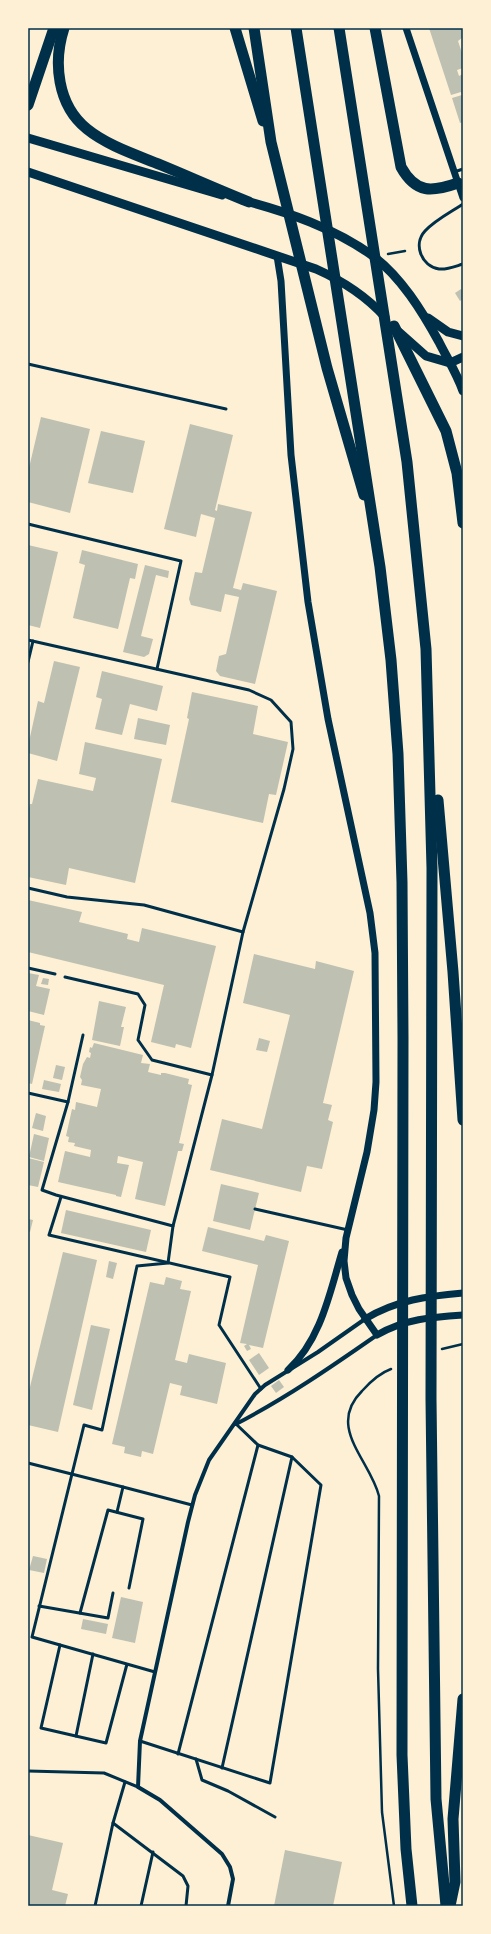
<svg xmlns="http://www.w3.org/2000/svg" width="491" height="1934" viewBox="0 0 491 1934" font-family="Cabin,sans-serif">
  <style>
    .building { fill: #bec0b2 }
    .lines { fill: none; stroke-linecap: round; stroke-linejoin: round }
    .path { stroke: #003049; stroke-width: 2.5 }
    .service { stroke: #003049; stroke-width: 3 }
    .minor { stroke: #003049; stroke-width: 4 }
    .tertiary { stroke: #003049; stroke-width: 7 }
    .primary { stroke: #003049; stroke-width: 9 }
    .motorway { stroke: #003049; stroke-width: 11 }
    .neatline { fill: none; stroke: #003049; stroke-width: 1.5 }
  </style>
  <rect width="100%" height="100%" fill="#fdf0d5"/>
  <!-- building -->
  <g class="building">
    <polygon points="429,28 463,28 463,37 458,41 463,56 463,68 457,70 459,76 463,74 463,122 460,123 452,98 462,95 461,92 451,95"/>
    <polygon points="461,289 463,292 463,299 460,301 455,293"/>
    <polygon points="41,417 90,429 70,513 28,502 28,472"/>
    <polygon points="190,424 233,435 215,510 217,511 218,504 252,512 233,588 241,590 243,583 277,591 255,684 220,676 216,671 219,656 226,654 239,597 225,594 221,612 191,605 189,599 195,572 202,573 215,518 201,514 196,537 164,529"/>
    <polygon points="101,431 145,441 133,493 88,483"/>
    <polygon points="28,545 58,552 40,628 28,625"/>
    <polygon points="82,550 138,564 135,579 130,578 118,629 73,618 85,565 79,563"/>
    <polygon points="145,565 169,571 168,578 156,575 141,636 153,639 149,654 144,657 123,652"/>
    <polygon points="54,661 80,667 57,761 28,753 28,746 38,701 44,703"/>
    <polygon points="102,671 163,686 157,711 130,704 122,735 95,729 102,699 96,697"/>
    <polygon points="192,692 258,706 253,734 288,742 276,795 269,794 263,823 171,802 189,719 187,718"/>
    <polygon points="138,718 170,725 166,745 134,739"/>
    <polygon points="85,742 162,759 135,883 69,868 66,885 28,877 28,813 30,804 32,804 38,779 93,791 96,778 79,774"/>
    <polygon points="28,900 82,912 79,922 128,934 127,939 139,942 142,928 216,946 191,1048 176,1044 175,1048 151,1042 164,985 28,952"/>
    <polygon points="254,954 315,969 316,961 354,971 323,1103 332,1105 328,1120 333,1122 322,1169 307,1166 301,1192 210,1170 222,1119 262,1129 290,1015 243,1003"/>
    <polygon points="28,973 39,975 36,986 50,989 44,1015 28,1011"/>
    <polygon points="43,978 49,979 48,985 41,984"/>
    <polygon points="99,1001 126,1007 121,1027 124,1027 120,1046 92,1040"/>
    <polygon points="28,1020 40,1023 40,1025 45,1026 32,1084 28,1083"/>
    <polygon points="259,1038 270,1041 267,1052 256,1050"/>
    <polygon points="94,1043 143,1055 141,1063 150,1064 148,1072 161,1075 161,1073 165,1073 189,1079 188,1084 192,1085 179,1143 184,1144 182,1151 178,1151 165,1206 135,1199 143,1162 118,1156 117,1163 129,1165 121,1197 116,1196 116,1195 58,1182 65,1151 90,1157 91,1150 74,1146 75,1143 68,1142 69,1137 66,1136 72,1109 75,1110 76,1102 97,1107 101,1089 81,1085 82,1080 80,1077 83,1064 87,1057 90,1058 91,1053 89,1052 90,1047 92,1048"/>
    <polygon points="56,1065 65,1067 62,1080 53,1078"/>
    <polygon points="44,1080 61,1084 59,1092 42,1089"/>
    <polygon points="36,1113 46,1116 43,1131 32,1128"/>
    <polygon points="34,1134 49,1138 44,1161 29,1157"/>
    <polygon points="28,1158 44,1162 38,1187 28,1185"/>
    <polygon points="221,1184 259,1193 250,1230 213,1221"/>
    <polygon points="66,1210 151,1230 146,1252 61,1233"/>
    <polygon points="28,1219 33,1220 30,1232 28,1231"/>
    <polygon points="208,1227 264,1241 266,1235 289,1241 263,1348 249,1345 251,1349 247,1351 244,1346 247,1344 240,1343 258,1265 202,1251"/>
    <polygon points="63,1252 97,1260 58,1432 28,1425 28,1395"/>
    <polygon points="109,1261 117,1263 113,1279 106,1277"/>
    <polygon points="166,1277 182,1281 180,1289 191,1291 175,1360 187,1363 189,1354 226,1363 217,1404 180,1395 182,1386 170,1383 153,1454 142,1451 141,1457 124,1453 125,1447 112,1444 150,1282 164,1285"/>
    <polygon points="91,1325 110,1329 92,1410 73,1405"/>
    <polygon points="259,1353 269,1368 259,1375 249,1360"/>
    <polygon points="279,1380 284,1387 276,1393 271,1386"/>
    <polygon points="33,1556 47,1559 44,1573 29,1570"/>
    <polygon points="121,1597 143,1602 135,1643 112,1638"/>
    <polygon points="83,1619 108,1624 106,1634 81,1629"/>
    <polygon points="28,1835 63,1843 52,1890 68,1894 65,1906 28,1906"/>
    <polygon points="285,1850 342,1862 333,1906 274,1906"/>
  </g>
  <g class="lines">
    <!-- path -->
    <g class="path">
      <polyline points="388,254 405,251"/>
      <polyline points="442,1349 463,1344"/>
      <path d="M391,1369C380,1373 370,1382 362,1391C326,1427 370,1460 379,1496L378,1669L382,1812L394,1906"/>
    </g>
    <!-- service -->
    <g class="service">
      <polyline points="454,172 463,169"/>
      <path d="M463,204C451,212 435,220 425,231C413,244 421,266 439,269C447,270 456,266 463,264"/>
      <polyline points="28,364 226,409"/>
      <polyline points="28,524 181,561 157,669"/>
      <polyline points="28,640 249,690 271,700 291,722 293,749 284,789 243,932 212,1075 173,1226 168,1263 137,1266 102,1430 84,1425 32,1637 60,1645"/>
      <polyline points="28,662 33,641"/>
      <polyline points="28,888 67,897 144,905 243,932"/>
      <polyline points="28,968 55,974"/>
      <polyline points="65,977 138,994 145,1005 138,1040 152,1060 212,1075"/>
      <polyline points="83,1035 68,1102 42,1190 56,1195 173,1226"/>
      <polyline points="28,1093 68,1102"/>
      <polyline points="61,1197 49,1235 230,1277 219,1325 261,1389"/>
      <polyline points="255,1209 348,1230"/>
      <polyline points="28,1463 123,1487"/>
      <polyline points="117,1512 123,1487 192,1505"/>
      <polyline points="39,1606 108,1618 113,1593"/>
      <polyline points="80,1613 108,1510 143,1519 129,1588"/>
      <polyline points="127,1664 106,1743 41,1728 60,1645 155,1672"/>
      <polyline points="76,1736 93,1654"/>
      <polyline points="140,1741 270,1783 321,1485 292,1457 258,1445 236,1424"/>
      <polyline points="178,1754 258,1445"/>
      <polyline points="196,1759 202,1780 228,1791 275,1817"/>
      <polyline points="222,1768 292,1457"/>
      <polyline points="28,1771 104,1773 138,1787"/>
      <polyline points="113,1823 125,1782"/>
      <polyline points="95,1906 113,1823 183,1876 188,1886 186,1906"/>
      <polyline points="141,1906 153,1852"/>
    </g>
    <!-- minor -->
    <g class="minor">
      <path d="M236,1424C286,1398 331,1367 377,1335"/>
      <polyline points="228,1906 233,1879 230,1867 222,1854 160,1800 138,1787 140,1741 188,1522 195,1495 209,1460 255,1394 265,1385 318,1352 365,1319"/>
    </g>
    <!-- tertiary -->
    <g class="tertiary">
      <polyline points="406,28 463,198"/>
      <path d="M277,256L281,281L291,455L308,602L328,719L370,913L375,953L376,1082L374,1110L367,1152L346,1238L344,1261L346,1278L352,1295L359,1309L377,1335C404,1319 432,1317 463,1315"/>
      <path d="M365,1319C396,1300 428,1296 463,1293"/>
      <path d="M288,1370C321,1340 330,1292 342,1252"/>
    </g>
    <!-- primary -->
    <g class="primary">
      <polyline points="28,138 222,195"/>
      <path d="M28,172L316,269C343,281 365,295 385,317"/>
      <path d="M242,200C288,212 334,228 373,256C401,277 422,311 439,342C447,358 457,374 463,391"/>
      <polyline points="428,318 448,332 463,336"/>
      <polyline points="399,332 426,356 450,363 463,357"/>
    </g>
    <!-- motorway -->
    <g class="motorway">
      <path d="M64,28C53,62 57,105 87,129C108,146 137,155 161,165C190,177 219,190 249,202"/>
      <polyline points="235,28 263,121"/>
      <polyline points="254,28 271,142 327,368 364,495"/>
      <polyline points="296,28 380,567 391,660 398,754 402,882 403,1038 402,1755 406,1849 412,1906"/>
      <polyline points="339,28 407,462 426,649 432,868 431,1399 436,1799 446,1906"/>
      <path d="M375,28L401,167C416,194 432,192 458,183"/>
      <polyline points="28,105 54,28"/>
      <polyline points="394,326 446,431 457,473 463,523"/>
      <polyline points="438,800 453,972 463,1120"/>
      <polyline points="450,1906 455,1882 453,1819 463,1699"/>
    </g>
  </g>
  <!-- border -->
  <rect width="491" height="1934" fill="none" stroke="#fdf0d5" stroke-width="58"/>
  <rect x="29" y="29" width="433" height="1876" class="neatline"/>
</svg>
